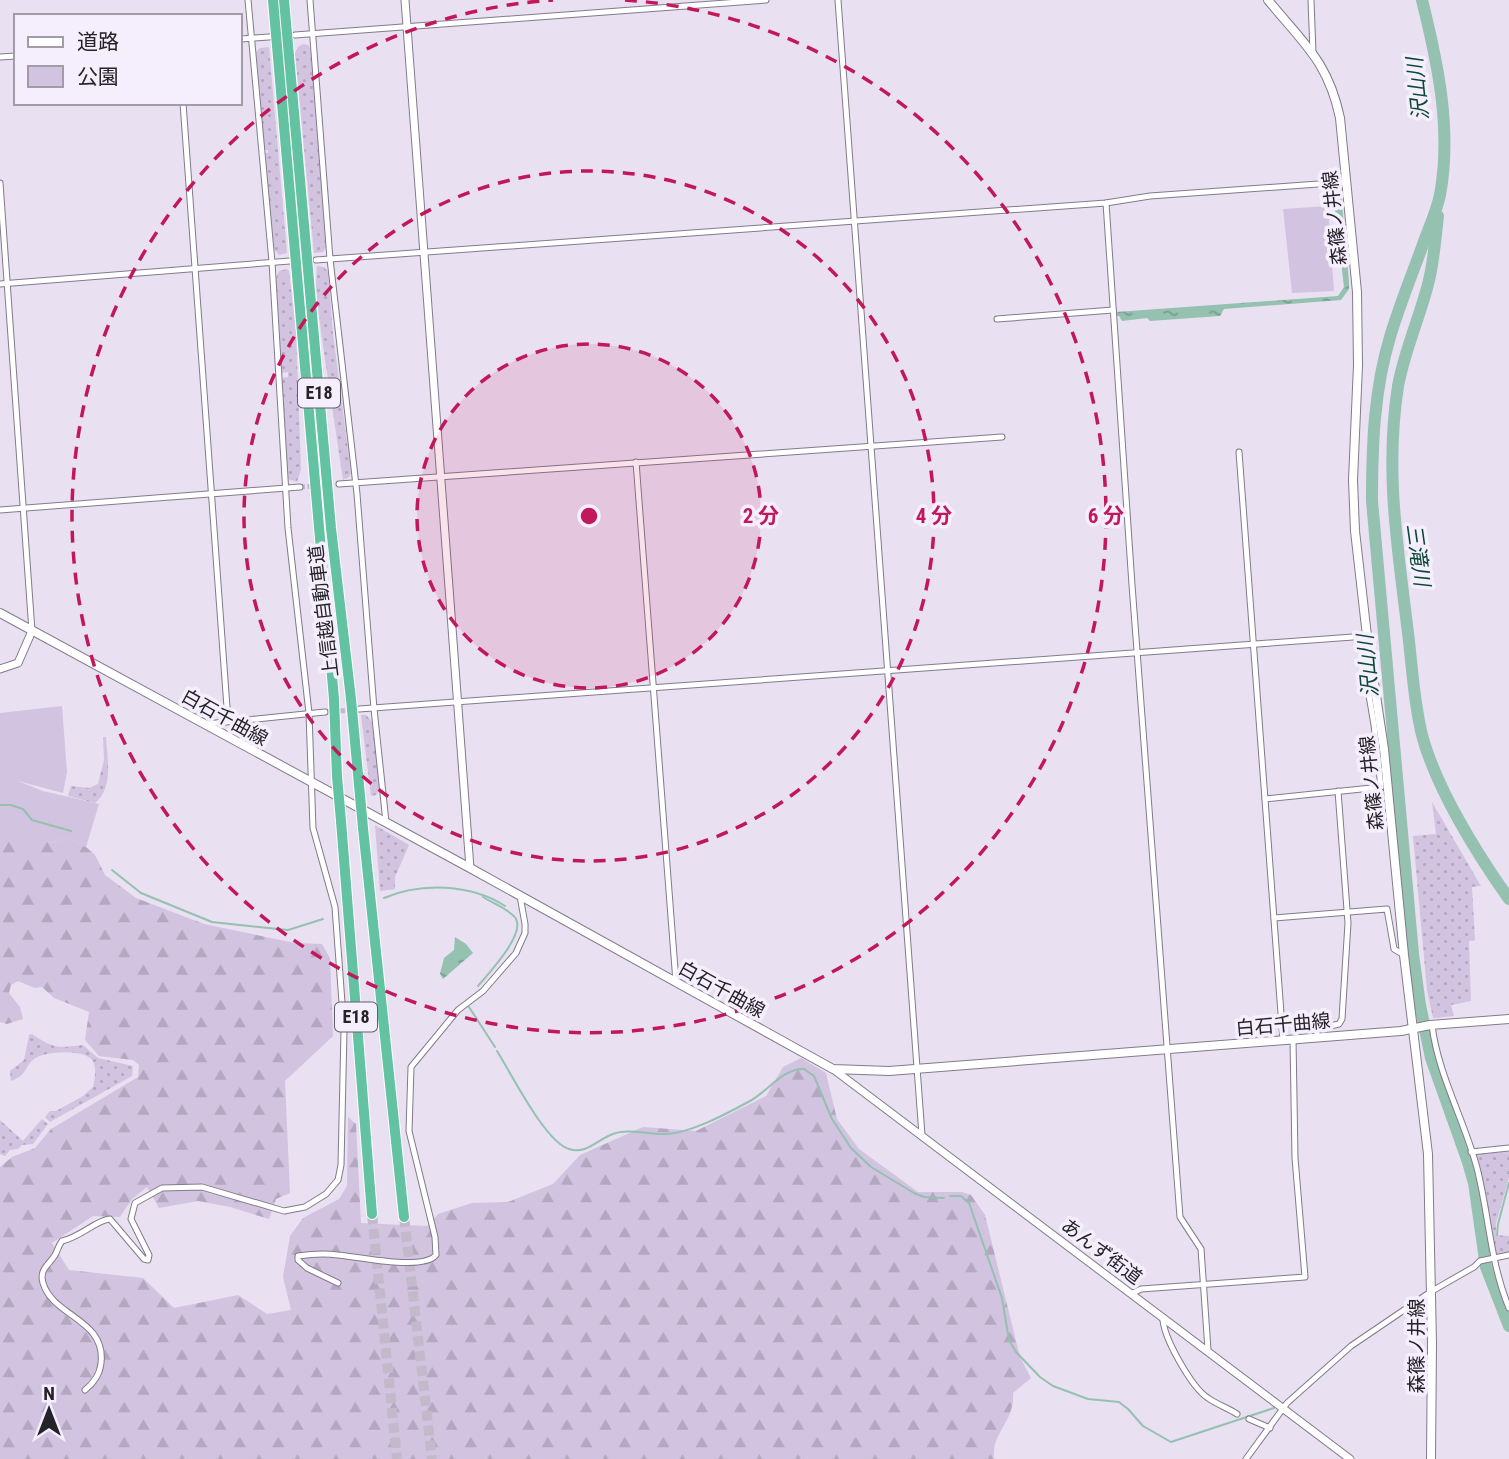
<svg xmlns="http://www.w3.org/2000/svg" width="1509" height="1459" viewBox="0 0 1509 1459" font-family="'Roboto Condensed','Noto Sans JP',sans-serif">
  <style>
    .grass { fill: url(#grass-dots) }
    .forest { fill: url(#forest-firs) }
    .park { fill: #d2c3e0 }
    .water { fill: url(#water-ripples) }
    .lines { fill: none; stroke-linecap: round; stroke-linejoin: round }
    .stream { stroke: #94c1b0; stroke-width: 2 }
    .river { stroke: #94c1b0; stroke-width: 12 }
    .minor-tunnel { stroke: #c2baca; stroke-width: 5; stroke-dasharray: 5 2.5; stroke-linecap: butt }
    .motorway-tunnel { stroke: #c2baca; stroke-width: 10; stroke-dasharray: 10 5; stroke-linecap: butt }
    .minor-casing { stroke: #837a8a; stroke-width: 7 }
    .tertiary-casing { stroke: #837a8a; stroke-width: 9 }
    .secondary-casing { stroke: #837a8a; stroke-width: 10 }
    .motorway-casing { stroke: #fff; stroke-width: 12 }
    .minor { stroke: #fff; stroke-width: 5 }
    .tertiary { stroke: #fff; stroke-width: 7 }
    .secondary { stroke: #fff; stroke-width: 8 }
    .motorway { stroke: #62c2a1; stroke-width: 10 }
    .motorway-bridge-casing { stroke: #fff; stroke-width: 12; stroke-linecap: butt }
    .motorway-bridge { stroke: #62c2a1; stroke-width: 10 }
    .ring { fill: none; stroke: #c2185b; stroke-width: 3.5; stroke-dasharray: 12 9 }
    .labels { text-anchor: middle; stroke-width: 7; stroke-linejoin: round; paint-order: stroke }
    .shield { fill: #f5eefd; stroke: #635f68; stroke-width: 2 }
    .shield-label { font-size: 18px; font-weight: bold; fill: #252228 }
    .street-label { font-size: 19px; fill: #252228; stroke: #f5eefd }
    .water-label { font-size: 21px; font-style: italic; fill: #0a4836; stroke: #f5eefd }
    .centre { fill: #c2185b; stroke: #f5eefd; stroke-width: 3.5 }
    .ring-label { font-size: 21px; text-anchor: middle; font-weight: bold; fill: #c2185b; stroke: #f5eefd; stroke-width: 7; stroke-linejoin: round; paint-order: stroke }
  </style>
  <defs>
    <pattern id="grass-dots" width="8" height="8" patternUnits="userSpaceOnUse" patternTransform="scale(1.75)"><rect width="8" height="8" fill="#d2c3e0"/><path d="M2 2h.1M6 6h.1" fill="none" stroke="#b4a7c0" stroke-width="1.8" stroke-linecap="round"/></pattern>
    <pattern id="forest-firs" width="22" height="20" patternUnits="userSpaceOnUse" patternTransform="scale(1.75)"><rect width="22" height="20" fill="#d2c3e0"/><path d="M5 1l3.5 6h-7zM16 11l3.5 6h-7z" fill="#b4a7c0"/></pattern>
    <pattern id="water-ripples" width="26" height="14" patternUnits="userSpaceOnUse" patternTransform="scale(1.75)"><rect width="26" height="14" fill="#94c1b0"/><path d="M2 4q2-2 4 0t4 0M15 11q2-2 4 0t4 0" fill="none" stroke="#799c8f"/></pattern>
  </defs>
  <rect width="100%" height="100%" fill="#e9e0f2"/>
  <!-- grass -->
  <g class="grass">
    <polygon points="303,44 308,45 312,50 326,247 323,252 314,253 295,53 298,47"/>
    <polygon points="269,47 287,253 279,255 273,248 265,153 268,153 268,150 264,150 256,52 260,48"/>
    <polygon points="317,266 324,267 328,272 333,334 351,473 349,477 343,480 321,332 316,287"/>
    <polygon points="287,269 289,271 296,333 301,469 297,482 288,479 282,378 288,377 288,372 282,373 276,278 279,271"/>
    <polygon points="361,715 366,715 373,723 381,787 376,795 371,796"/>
    <path d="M103,737H106C107,758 114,788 95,803L68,796L71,786L89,788L98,784L104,760Z"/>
    <polygon points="1432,802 1481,886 1472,887 1475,940 1469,941 1471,1001 1451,1005 1454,1016 1433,1018 1427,990 1413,836 1436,834"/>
    <polygon points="375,825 409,845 395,877 395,889 380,891"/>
    <path d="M32,1034C55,1049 56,1048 83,1045L98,1058L133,1066L132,1076L50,1122L45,1117L50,1111H56L83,1096L93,1087C95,1079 97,1066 92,1060C83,1049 45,1051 34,1059C23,1068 29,1074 11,1081L10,1071L24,1060L29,1035Z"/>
    <polygon points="42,1119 48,1124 33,1144 22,1145 18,1149 10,1150 5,1156 0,1154 0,1120 23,1141"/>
    <polygon points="1509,1152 1509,1178 1496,1223 1496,1235 1509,1236 1509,1252 1496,1255 1476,1157 1477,1154"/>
  </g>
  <!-- forest -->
  <path class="forest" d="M0,831L12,832L51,843L66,838L86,847L95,855L105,875L136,898L204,924L295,943L322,944L330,958L333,1036L285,1081L290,1193L276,1199L269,1219L230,1207L198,1201L159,1208L147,1187L132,1199L120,1217L93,1216L52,1243L69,1270L143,1278L174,1308L238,1295L267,1314L291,1310L283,1277L290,1236L303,1218L339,1199L347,1186L348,1117L356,1124L361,1223L427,1226L438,1214L472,1203L508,1202L553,1184L580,1155L643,1127L696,1131L766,1096L783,1067L801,1058L826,1073L837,1119L859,1149L918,1192H962L971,1195L985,1215L1020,1357L1031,1378L1013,1393C1015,1422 991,1432 994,1459H0V1167L12,1157L35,1148L51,1129L138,1077L139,1065L133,1060L99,1056L85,1040L89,1012L54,998L42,987L35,988L18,981L11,985L9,993L20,1007L23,1019L7,1024L0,1022Z"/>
  <!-- park -->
  <g class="park">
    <polygon points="1328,206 1334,291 1292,293 1283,209"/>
    <polygon points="62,706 67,772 63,793 18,781 43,791 99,804 86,847 66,838 51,843 0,831 0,713"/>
  </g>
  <!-- water -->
  <g class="water">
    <polygon points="1335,185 1339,185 1341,192 1349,282 1349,289 1341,300 1224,309 1220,316 1150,321 1147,318 1122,321 1119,316 1116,316 1116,312 1338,296 1344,287 1333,192 1336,192"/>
    <polygon points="455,937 466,944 473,953 443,979 440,974 444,958 454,950"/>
  </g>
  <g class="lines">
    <!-- stream -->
    <g class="stream">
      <polyline points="0,805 11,805 23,809 32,820 71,831"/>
      <polyline points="112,870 141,893 212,922 288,930 323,919"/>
      <path d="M384,898C421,882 471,884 505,906"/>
      <path d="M478,986C488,974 525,935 516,919C511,910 492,903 483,897"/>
      <polyline points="469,1007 495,1047"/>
      <path d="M497,1051C511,1073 545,1142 569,1149C586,1155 598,1139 613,1134C629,1128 649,1135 666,1134C691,1133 728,1113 750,1101C768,1091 783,1068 804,1069L814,1076L832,1119L851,1148L871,1167L914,1193L924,1197L944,1198"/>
      <polyline points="950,1196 961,1196 969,1203 1002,1298 1009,1340 1016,1352 1040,1377 1053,1386 1088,1399 1119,1402 1128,1409 1143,1426 1171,1442 1274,1408"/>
      <polyline points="1497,1235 1498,1224 1509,1183"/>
    </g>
    <!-- river -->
    <g class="river">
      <path d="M1422,0C1438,64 1452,130 1440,195C1437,209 1431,223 1426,236C1414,270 1400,303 1390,337C1374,390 1372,445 1372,501L1413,954L1420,1005L1431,1058L1468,1162L1474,1183L1486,1267L1509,1326"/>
      <path d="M1438,216C1435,242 1433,270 1425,295C1416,326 1404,354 1398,386C1385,470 1397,542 1407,625C1412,661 1413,699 1422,735C1436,788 1477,854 1509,899"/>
    </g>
    <!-- minor-tunnel -->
    <g class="minor-tunnel">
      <polyline points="300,487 317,486"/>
      <polyline points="325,712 353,710"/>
    </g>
    <!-- motorway-tunnel -->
    <g class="motorway-tunnel">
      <polyline points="372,1214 397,1459"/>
      <polyline points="404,1217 432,1459"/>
    </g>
    <defs>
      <g id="minor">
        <polyline points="310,0 330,259 357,494 374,709 386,822"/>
        <polyline points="838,0 922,1135"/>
        <polyline points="1311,0 1313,53"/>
        <polyline points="295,35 766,0"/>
        <polyline points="240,39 269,37"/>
        <polyline points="0,57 16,56"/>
        <polyline points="183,103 228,721"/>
        <polyline points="0,183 32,631"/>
        <polyline points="1106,203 1132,585 1180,1217 1201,1249 1208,1350"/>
        <polyline points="316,260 1106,203 1150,196 1346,182"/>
        <polyline points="0,284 290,261"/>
        <polyline points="997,319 1113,310"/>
        <polyline points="1239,452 1283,1040"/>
        <polyline points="636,462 676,982"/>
        <polyline points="339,484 1002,437"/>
        <polyline points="0,510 300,487"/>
        <polyline points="359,709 1367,636"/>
        <polyline points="206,724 325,712"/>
        <polyline points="1265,799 1381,787 1374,725 1359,636"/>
        <polyline points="1274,918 1387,909 1394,949 1404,955"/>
        <path d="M1432,1025C1438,1075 1464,1119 1477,1168C1489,1215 1490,1262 1509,1308"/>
        <polyline points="1317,1037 1317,1029 1339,1024 1342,1019 1348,923 1338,791"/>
        <polyline points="1471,1152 1509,1148"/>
        <path d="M338,1283L307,1268L298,1260V1256C311,1254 325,1253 338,1255C359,1257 423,1271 436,1255L435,1237L409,1131L411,1067L458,1010L483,991L516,953L525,933V924L520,896"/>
        <polyline points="1133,1293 1141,1289 1305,1277 1295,1158 1293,1039"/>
        <path d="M1163,1317C1162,1336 1192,1388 1208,1398C1216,1404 1228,1408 1237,1414"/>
        <path d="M85,1390C93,1384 100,1374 101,1363C106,1319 53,1317 43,1283C39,1269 49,1265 55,1255C58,1250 58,1246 62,1241C81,1237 96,1220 110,1219L144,1259L148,1260L149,1255L131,1219L135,1203L162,1188L202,1187L284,1211L305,1207L326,1194L338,1180L341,1165L344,1030L335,907L313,828L309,713L288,528L272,262L248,0"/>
        <polyline points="1249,1419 1270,1428"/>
        <polyline points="1246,1459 1287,1403 1351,1346 1432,1291 1474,1267 1480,1261 1509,1255"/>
      </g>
      <g id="tertiary">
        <polyline points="405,0 470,868"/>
        <polyline points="0,669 18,663 32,631"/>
        <polyline points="833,1069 1350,1459"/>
      </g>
      <g id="secondary">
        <path d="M1268,0C1303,43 1328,61 1340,118L1357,292L1358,365L1353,480L1355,531L1367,636L1384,749L1404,955L1428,1154L1432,1343L1431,1459"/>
        <polyline points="0,613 470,868 833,1069 889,1071 1401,1031 1430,1025 1509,1019"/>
      </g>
      <g id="motorway">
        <polyline points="273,0 334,699 337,776"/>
        <polyline points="284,0 331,528 351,699 359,785"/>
        <polyline points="341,821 372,1214"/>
        <polyline points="363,828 404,1217"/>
      </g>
    </defs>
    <!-- minor casing -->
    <use href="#minor" class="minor-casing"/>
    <!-- tertiary casing -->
    <use href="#tertiary" class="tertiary-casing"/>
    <!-- secondary casing -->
    <use href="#secondary" class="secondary-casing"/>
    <!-- motorway casing -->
    <use href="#motorway" class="motorway-casing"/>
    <!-- minor -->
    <use href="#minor" class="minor"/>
    <!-- tertiary -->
    <use href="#tertiary" class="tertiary"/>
    <!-- secondary -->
    <use href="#secondary" class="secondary"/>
    <!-- motorway -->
    <use href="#motorway" class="motorway"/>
    <defs>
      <g id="motorway-bridge">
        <polyline points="337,776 341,821"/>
        <polyline points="359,785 363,828"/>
      </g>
    </defs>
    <!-- motorway-bridge casing -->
    <use href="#motorway-bridge" class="motorway-bridge-casing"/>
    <!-- motorway-bridge -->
    <use href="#motorway-bridge" class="motorway-bridge"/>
  </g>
  <!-- distance rings -->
  <circle cx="589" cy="516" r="172" fill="#c2185b" fill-opacity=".12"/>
  <g class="ring">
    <circle cx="589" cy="516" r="172"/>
    <circle cx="589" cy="516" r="345"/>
    <path d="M625 0A517 517 0 1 1 553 0"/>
  </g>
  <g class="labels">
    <!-- shield labels -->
    <g class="shield">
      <rect x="298" y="378.5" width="42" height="29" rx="5"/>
      <rect x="335" y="1002.5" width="42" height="29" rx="5"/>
    </g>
    <g class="shield-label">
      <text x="319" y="399">E18</text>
      <text x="356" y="1023">E18</text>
    </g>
    <!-- street labels -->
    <g class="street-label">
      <text transform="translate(1334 218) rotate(-96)" y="7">森篠ノ井線</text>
      <text transform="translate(323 611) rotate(-97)" y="7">上信越自動車道</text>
      <text transform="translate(225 717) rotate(29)" y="7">白石千曲線</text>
      <text transform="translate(1371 783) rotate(-96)" y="7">森篠ノ井線</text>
      <text transform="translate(722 989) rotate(29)" y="7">白石千曲線</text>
      <text transform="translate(1283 1024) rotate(-5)" y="7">白石千曲線</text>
      <text transform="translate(1102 1251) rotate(37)" y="7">あんず街道</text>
      <text transform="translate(1416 1346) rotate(-90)" y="7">森篠ノ井線</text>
    </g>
    <!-- water labels -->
    <g class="water-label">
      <text transform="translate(1418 89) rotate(-96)" y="7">沢山川</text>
      <text transform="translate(1418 555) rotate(82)" y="7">三滝川</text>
      <text transform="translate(1368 666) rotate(-95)" y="7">沢山川</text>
    </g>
  </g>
  <circle cx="589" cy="516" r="10" class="centre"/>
  <g class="ring-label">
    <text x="761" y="523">2 分</text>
    <text x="934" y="523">4 分</text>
    <text x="1106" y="523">6 分</text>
  </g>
  <!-- legend -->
  <rect x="14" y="14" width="228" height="91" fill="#f5eefd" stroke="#a29ca8" stroke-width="2"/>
  <rect x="28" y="37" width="35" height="10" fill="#ffffff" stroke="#a29ca8" stroke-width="2"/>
  <text x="77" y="49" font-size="21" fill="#252228">道路</text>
  <rect x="28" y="66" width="35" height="21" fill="#d2c3e0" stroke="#a29ca8" stroke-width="2"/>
  <text x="77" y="84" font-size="21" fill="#252228">公園</text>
  <!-- north arrow -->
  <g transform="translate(49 1410)" stroke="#f5eefd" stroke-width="5" paint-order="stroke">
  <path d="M0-5L12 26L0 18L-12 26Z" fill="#252228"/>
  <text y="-10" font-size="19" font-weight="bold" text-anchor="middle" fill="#252228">N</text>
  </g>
</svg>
